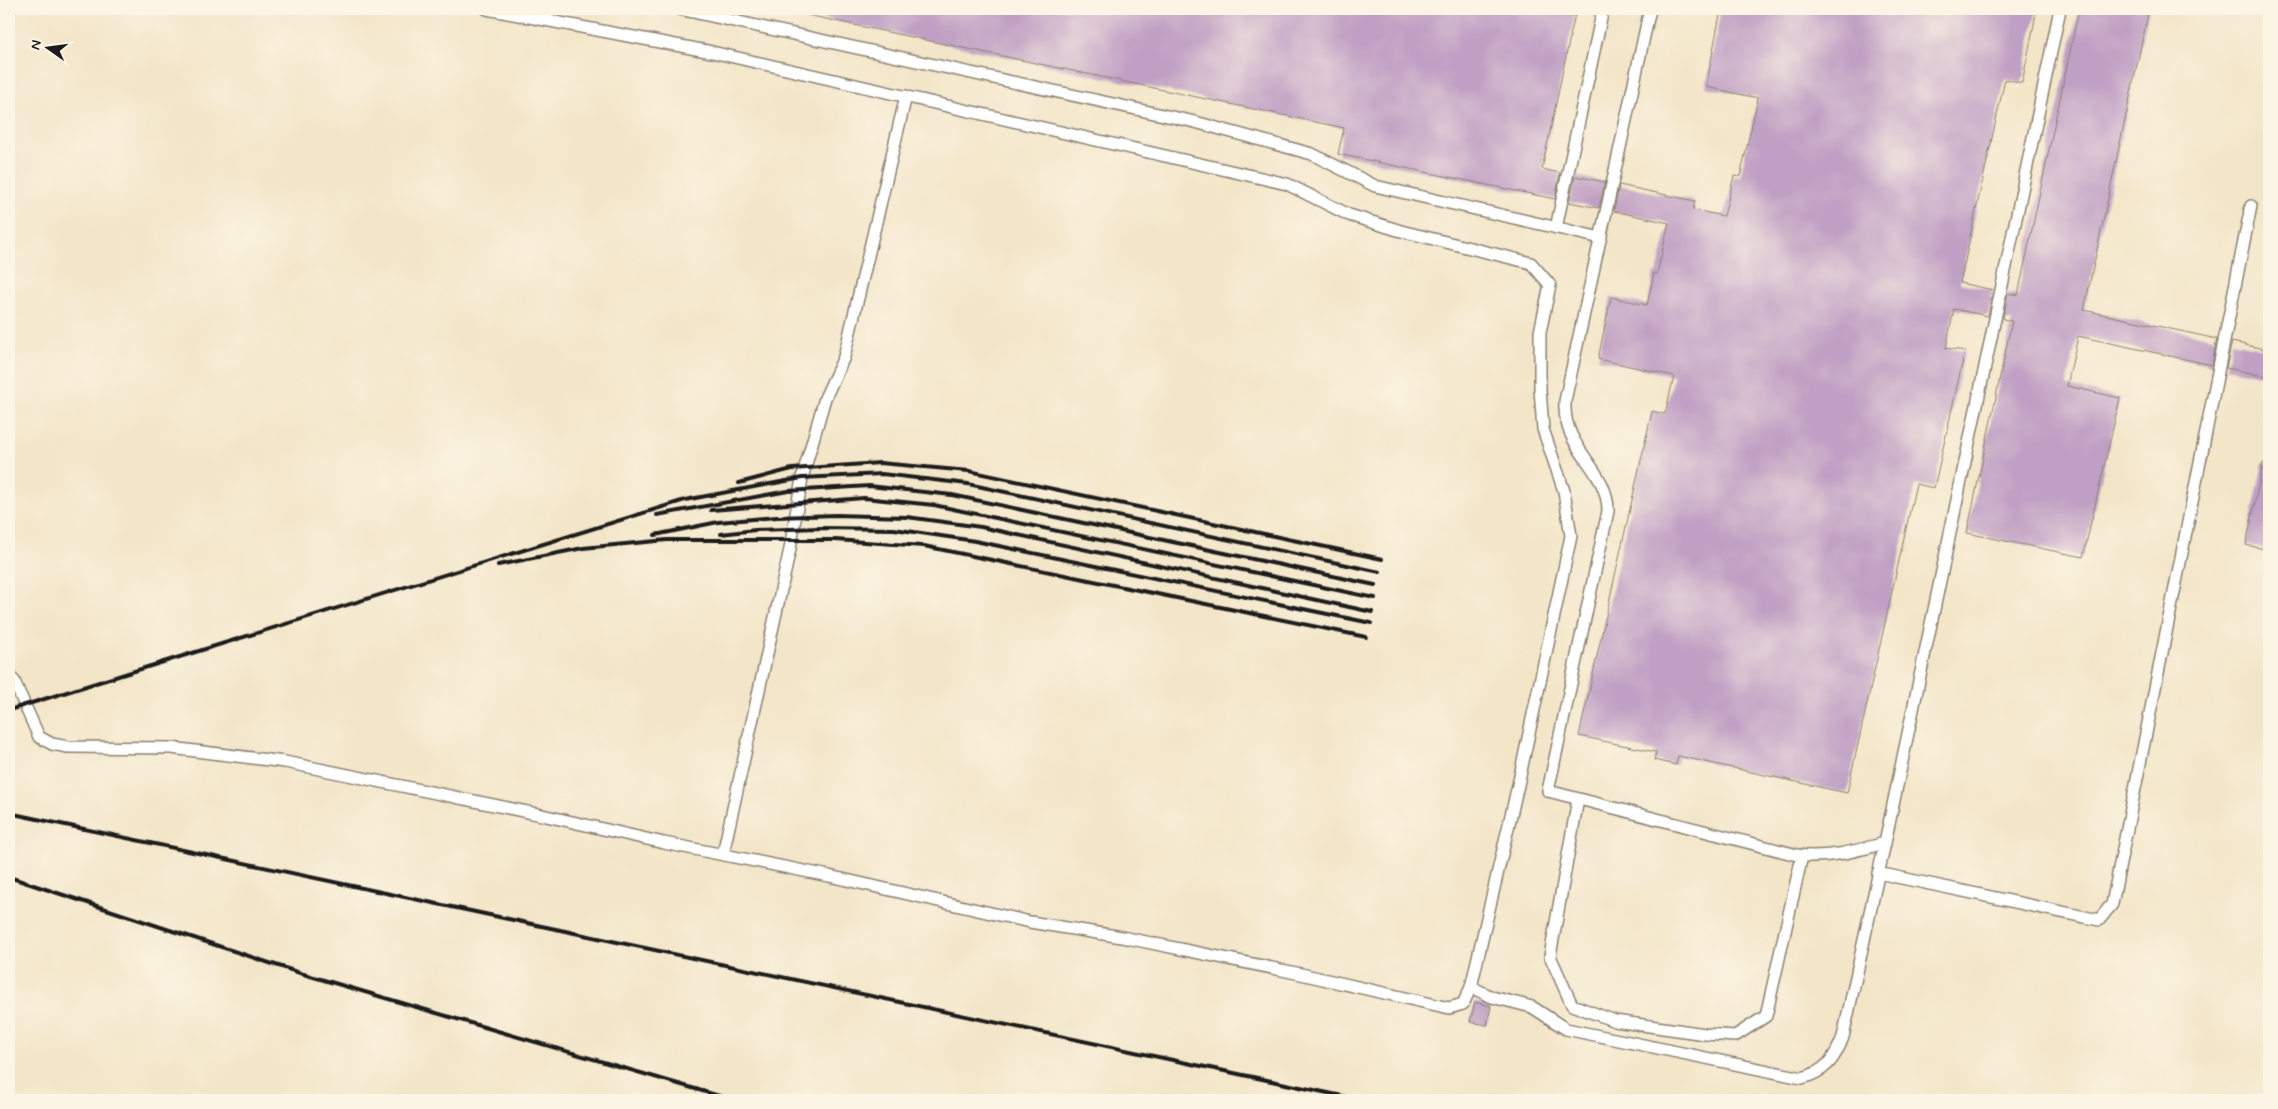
<svg xmlns="http://www.w3.org/2000/svg" width="2278" height="1109" viewBox="0 0 2278 1109" font-family="Mynerve,sans-serif">
  <style>
    .building { fill: #bf9fc3 }
    .lines { fill: none; stroke-linecap: round; stroke-linejoin: round }
    .service-casing { stroke: #888072; stroke-width: 14 }
    .service { stroke: #fff; stroke-width: 11 }
    .rail { stroke: #1c1c1c; stroke-width: 4 }
  </style>
  <rect width="100%" height="100%" fill="#fcf5e5"/>
  <filter id="ink" filterUnits="userSpaceOnUse"><feTurbulence type="fractalNoise" baseFrequency=".02" numOctaves="2"/><feDisplacementMap in="SourceGraphic" scale="10" xChannelSelector="R" yChannelSelector="G"/><feConvolveMatrix kernelMatrix="1 2 1 2 8 2 1 2 1" color-interpolation-filters="sRGB"/></filter>
  <filter id="wash" filterUnits="userSpaceOnUse"><feTurbulence type="fractalNoise" baseFrequency=".0096" numOctaves="4" result="noise"/><feDisplacementMap in="SourceGraphic" scale="20" xChannelSelector="R" yChannelSelector="G"/><feGaussianBlur stdDeviation="1.12" result="paint"/><feColorMatrix in="noise" values="0 0 0 0 0 0 0 0 0 0 0 0 0 0 0 0 0 1.4 0 .05"/><feComposite in="paint" operator="in"/></filter>
  <g filter="url(#wash)">
    <rect width="100%" height="100%" fill="#f3e5c8"/>
    <g id="blocks">
      <!-- building -->
      <g class="building">
        <polygon points="807,9 1576,9 1542,169 1560,173 1555,199 1338,154 1344,128 807,15"/>
        <polygon points="1721,9 2037,9 2022,83 2005,79 1960,283 1993,290 1988,316 1954,309 1946,348 1965,351 1934,488 1916,484 1847,793 1678,756 1676,765 1654,760 1656,752 1579,736 1652,411 1665,414 1674,376 1598,359 1611,297 1647,305 1654,273 1657,274 1669,223 1614,211 1619,185 1695,201 1693,210 1724,216 1734,176 1740,177 1758,98 1706,87"/>
        <polygon points="2079,9 2149,9 2084,310 2217,339 2212,365 2078,336 2067,386 2120,398 2083,557 1967,533 2012,321 2003,319 2008,293 2018,295"/>
        <polygon points="1575,176 1605,182 1599,208 1569,202"/>
        <polygon points="2232,342 2269,350 2269,377 2226,368"/>
        <polygon points="2263,463 2269,464 2269,550 2246,545"/>
        <polygon points="1475,1002 1491,1006 1487,1025 1470,1022"/>
      </g>
    </g>
  </g>
  <g filter="url(#ink)">
    <use href="#blocks" fill-opacity="0" stroke="#888072" stroke-width="1"/>
    <g class="lines">
      <defs>
        <g id="service">
          <polyline points="679,9 1195,122 1312,154 1375,186 1601,238"/>
          <path d="M1650,9L1565,401C1562,451 1608,467 1608,511L1548,791L1797,855C1828,859 1855,851 1885,843L2060,9"/>
          <polyline points="9,12 10,9"/>
          <polyline points="1556,228 1603,9"/>
          <polyline points="9,676 14,681 39,737 52,744 68,747 171,748 285,762 542,815 664,843 829,876 1030,922 1122,937 1301,974 1449,1008 1463,1004 1471,987 1518,785 1571,536 1564,491 1543,429 1540,389 1540,332 1550,285 1531,263 1401,231 1349,215 1287,184 712,52 487,9"/>
          <polyline points="1578,799 1550,956 1572,1005 1615,1021 1705,1034 1735,1036 1766,1016 1802,856"/>
          <polyline points="723,854 790,549 802,478 825,398 844,357 906,96"/>
          <polyline points="1878,873 2099,920 2112,904 2251,206"/>
          <path d="M1471,987L1492,997L1532,1007L1566,1029L1802,1078C1825,1072 1835,1059 1843,1037L1885,843"/>
        </g>
      </defs>
      <!-- service casing -->
      <use href="#service" class="service-casing"/>
      <!-- service -->
      <use href="#service" class="service"/>
      <!-- rail -->
      <g class="rail">
        <polyline points="739,483 792,469 880,463 969,471 1382,559"/>
        <polyline points="711,510 864,498 934,505 1375,598"/>
        <polyline points="657,515 788,491 869,486 952,495 1375,585"/>
        <polyline points="721,534 755,530 820,528 894,529 975,541 1371,623"/>
        <polyline points="655,535 718,522 777,517 836,515 907,517 981,527 1372,612"/>
        <polyline points="498,565 583,548 667,540 835,540 924,546 1366,637"/>
        <polyline points="9,710 685,500 802,478 882,474 968,484 1380,572"/>
        <polyline points="9,813 1361,1100"/>
        <polyline points="9,877 300,973 733,1100"/>
      </g>
    </g>
  </g>
  <!-- margin -->
  <rect width="2278" height="1109" fill="none" stroke="#fcf5e5" stroke-width="30"/>
  <!-- north arrow -->
  <g transform="translate(48 48) rotate(284)" stroke="#fcf5e5" stroke-width="4" paint-order="stroke">
  <path d="M0-4L9 19L0 12L-9 19Z" fill="#1c1c1c"/>
  <text y="-8" font-size="14" font-weight="bold" text-anchor="middle" fill="#1c1c1c">N</text>
  </g>
</svg>
